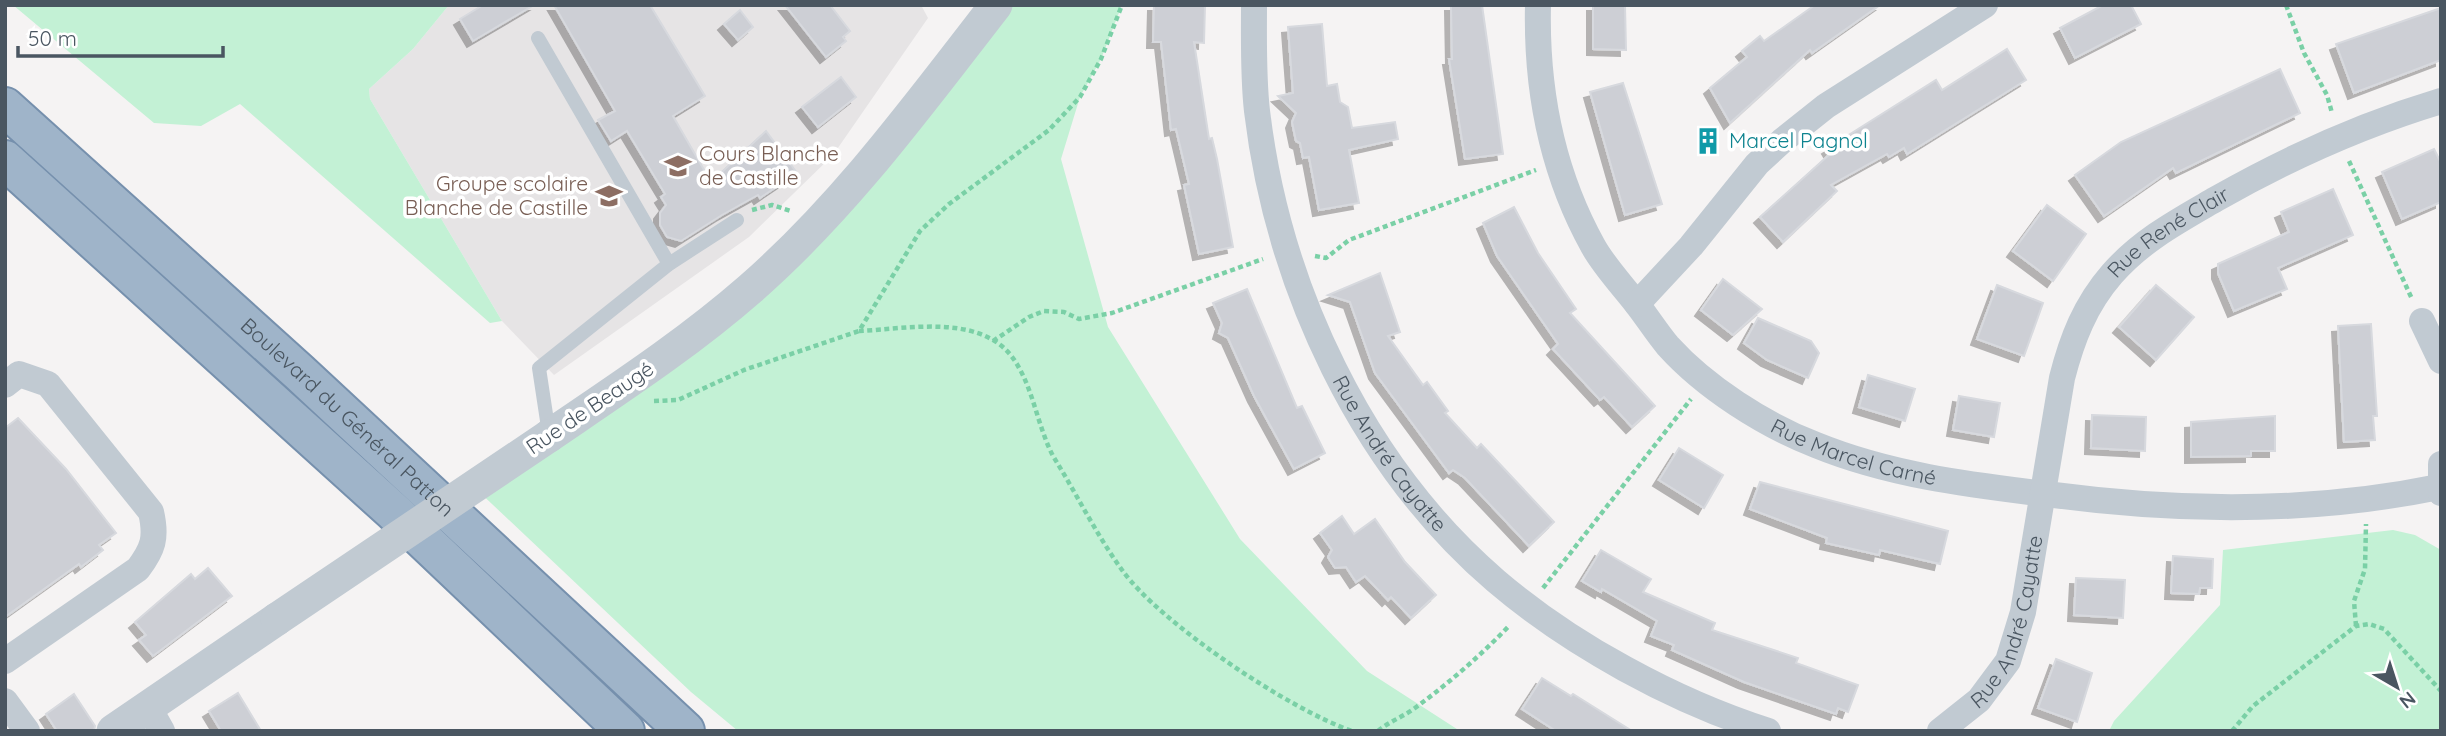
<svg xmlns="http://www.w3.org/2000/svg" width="2446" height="736" viewBox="0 0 2446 736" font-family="Quicksand,sans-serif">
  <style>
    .education { fill: #e6e4e5 }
    .green { fill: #c3f1d5 }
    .building { fill: #cdcfd5; stroke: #d7d9de; stroke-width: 2; filter: url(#shadow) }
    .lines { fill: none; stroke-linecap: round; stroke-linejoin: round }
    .trunk-casing { stroke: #7690ad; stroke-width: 42 }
    .path { stroke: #7ad0a6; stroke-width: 4.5; stroke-dasharray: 5 3.5; stroke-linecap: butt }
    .service { stroke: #c1cad2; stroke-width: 14 }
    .minor { stroke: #c1cad2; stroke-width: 26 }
    .tertiary { stroke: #c1cad2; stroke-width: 33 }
    .trunk { stroke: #9fb4c9; stroke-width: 38 }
    .tertiary-bridge { stroke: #c1cad2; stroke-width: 33 }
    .labels { text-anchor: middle; stroke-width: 7; stroke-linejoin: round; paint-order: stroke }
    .culture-label { font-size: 21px; fill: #0d838f; stroke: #fff; text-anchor: start }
    .education-label { font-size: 21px; fill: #785e54; stroke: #fff; text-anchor: start }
    .street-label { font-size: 21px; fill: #4a5661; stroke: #fff }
  </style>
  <defs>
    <filter id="shadow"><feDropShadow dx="-6" dy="6" stdDeviation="0" flood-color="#0004"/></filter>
  </defs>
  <rect width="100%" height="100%" fill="#f5f3f3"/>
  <!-- education -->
  <polygon class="education" points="449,5 921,5 928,18 833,155 749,237 554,375 502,321 370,99 369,89 413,49"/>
  <!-- green -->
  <g class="green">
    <polygon points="13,5 449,5 413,49 369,89 370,99 502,321 490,323 240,104 201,126 154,123"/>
    <polygon points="996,5 1122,5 1101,59 1080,97 1061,159 1108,327 1240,539 1367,671 1460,731 738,731 691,692 474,487 693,337"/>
    <polygon points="2393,530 2415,535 2441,550 2441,731 2109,731 2114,721 2220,605 2223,550"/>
  </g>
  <!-- building -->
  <g class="building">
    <polygon points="483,5 534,5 473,41 460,19"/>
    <polygon points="554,5 650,5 705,96 673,116 711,182 766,131 797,173 760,198 758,195 722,215 681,241 667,237 660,225 660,213 666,205 661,197 665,194 627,131 611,141 598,120 615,111"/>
    <polygon points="785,5 830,5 850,31 843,37 846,41 826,57"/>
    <polygon points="1154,5 1205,5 1204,43 1194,42 1209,139 1212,138 1217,159 1233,247 1199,254 1184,185 1189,184 1176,129 1171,130 1161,42 1153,42"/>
    <polygon points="1451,5 1482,5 1503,154 1465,159 1449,59 1452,59"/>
    <polygon points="1593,5 1625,5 1626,50 1593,49"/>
    <polygon points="1815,5 1880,5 1812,53 1810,50 1730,123 1710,88 1747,57 1742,51 1760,36 1764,41"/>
    <polygon points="2103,5 2131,5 2141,24 2075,58 2060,28"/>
    <polygon points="2441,8 2441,60 2354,93 2336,44"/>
    <polygon points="740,10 753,27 738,40 724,24"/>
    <polygon points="1322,24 1327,86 1337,84 1340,102 1348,107 1352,128 1395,122 1398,139 1349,150 1359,203 1319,210 1309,157 1303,158 1300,143 1296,141 1292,122 1296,113 1278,96 1293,93 1288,27"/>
    <polygon points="2007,49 2026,80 1907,154 1904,148 1889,157 1887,154 1831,185 1837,191 1783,242 1760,217 1831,153 1828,148 1936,80 1942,90"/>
    <polygon points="2280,69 2300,113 2176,173 2173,168 2104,216 2075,175 2121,142"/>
    <polygon points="841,77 856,97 818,127 802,107"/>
    <polygon points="1623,83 1662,204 1625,215 1590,92"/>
    <polygon points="2434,149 2441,163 2441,202 2402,219 2382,172"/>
    <polygon points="2333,189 2353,235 2278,268 2287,289 2234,311 2218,273 2218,264 2289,232 2281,212"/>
    <polygon points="2047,205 2086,234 2053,281 2013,251"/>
    <polygon points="1514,207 1538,253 1576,309 1570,313 1655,406 1632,427 1604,397 1600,400 1553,349 1558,344 1497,256 1483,223"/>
    <polygon points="1380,273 1400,332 1388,336 1423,385 1427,382 1448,411 1445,413 1477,448 1481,444 1554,522 1529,546 1465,478 1453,470 1449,473 1375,373 1350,302 1328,295"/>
    <polygon points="1723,279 1762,309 1733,335 1701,310"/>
    <polygon points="1997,285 2043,303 2024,356 1977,339"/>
    <polygon points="2156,285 2194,317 2156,360 2119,327"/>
    <polygon points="1247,289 1297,408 1302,406 1325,453 1294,469 1254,396 1228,338 1219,333 1222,323 1213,303"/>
    <polygon points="1758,318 1811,341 1819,353 1808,378 1767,360 1744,343"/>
    <polygon points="2371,324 2377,416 2373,416 2375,440 2344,442 2338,326"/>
    <polygon points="1868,375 1915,389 1905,421 1859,407"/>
    <polygon points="1959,396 2000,403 1994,437 1953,430"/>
    <polygon points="2092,415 2146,417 2145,451 2091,448"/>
    <polygon points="2275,416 2275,451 2251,451 2251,456 2191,457 2191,422"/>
    <polygon points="18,418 66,469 116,533 99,545 103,550 81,567 79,564 5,617 5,428"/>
    <polygon points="1679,448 1723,475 1704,508 1659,480"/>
    <polygon points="1760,482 1948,531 1940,564 1880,550 1879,555 1826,543 1827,538 1750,509"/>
    <polygon points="1342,516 1354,534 1375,519 1405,562 1436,595 1411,618 1391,597 1388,600 1365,576 1356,582 1346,567 1335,568 1328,557 1332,550 1320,533"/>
    <polygon points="1601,550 1651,579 1643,592 1715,623 1712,630 1798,658 1796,663 1858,685 1848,712 1838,708 1836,714 1744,682 1672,650 1674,645 1651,636 1657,621 1602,589 1601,592 1582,581"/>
    <polygon points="2173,556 2213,559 2212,588 2200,588 2199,594 2171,593"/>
    <polygon points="208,568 232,596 153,656 139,640 146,635 135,622 191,574 195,579"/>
    <polygon points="2076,578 2125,580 2123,618 2074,615"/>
    <polygon points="2056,659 2092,673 2077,722 2038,708"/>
    <polygon points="1542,678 1571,696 1573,694 1632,731 1556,731 1522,709"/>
    <polygon points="238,693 261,731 221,731 209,711"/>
    <polygon points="74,694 95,726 94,731 57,731 46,714"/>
  </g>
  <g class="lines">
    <defs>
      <g id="trunk">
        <path id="s4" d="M5,107L300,373L685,731"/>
        <polyline points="5,160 394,512 625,731"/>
      </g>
    </defs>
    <!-- trunk casing -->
    <use href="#trunk" class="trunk-casing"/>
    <!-- path -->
    <g class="path">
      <polyline points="2286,5 2304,53 2327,95 2332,113"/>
      <polyline points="2349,161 2412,299"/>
      <polyline points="752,210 772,205 791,211"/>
      <polyline points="1315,256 1326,258 1349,240 1536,170"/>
      <path d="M859,331C909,329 988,311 1018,366C1034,393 1038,427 1053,456C1076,493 1096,534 1122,570C1160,623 1290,710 1352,731"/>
      <polyline points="993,341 1029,317 1044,311 1064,312 1079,319 1112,313 1263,259"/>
      <polyline points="654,401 678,400 744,370 859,331 920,231 949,204 1049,130 1080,97 1101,59 1122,5"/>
      <polyline points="1543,588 1691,399"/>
      <polyline points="2356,626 2354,601 2365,569 2366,524"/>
      <path d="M1378,731C1390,721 1403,717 1415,708C1449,683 1480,656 1509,626"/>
      <polyline points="2232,731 2253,706 2356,626 2369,624 2384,629 2441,691"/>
    </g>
    <!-- service -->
    <g class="service">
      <polyline points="538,38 669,264"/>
      <polyline points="549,434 539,368 669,264 737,220"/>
    </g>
    <!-- minor -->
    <g class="minor">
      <path id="s1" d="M1254,5C1254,40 1253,76 1257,111C1278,286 1361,465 1496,581C1571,645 1674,701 1768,731"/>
      <path id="s2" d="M1538,5C1536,89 1552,172 1593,246C1604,266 1622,285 1636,303C1647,317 1657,333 1668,346C1705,387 1764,425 1816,445C1892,476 1973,485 2054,495C2182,512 2313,513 2439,487"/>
      <polyline points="1637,304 1691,246 1757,164 1782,141 1826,106 1985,5"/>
      <polyline points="2422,321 2441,361"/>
      <path d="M5,385L19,374L48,384L151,512C157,538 153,549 138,569L5,661"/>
      <polyline points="2441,464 2441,493"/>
      <polyline points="5,701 27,731"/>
      <polyline points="149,708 162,731"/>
      <path id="s3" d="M1940,731L1979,700L2008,661L2023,612L2062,378C2072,339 2085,305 2112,274C2142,240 2178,221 2216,199C2288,158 2361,125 2441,101"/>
    </g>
    <!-- tertiary -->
    <g class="tertiary">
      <path d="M549,436C618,389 687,344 750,289C845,206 919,104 996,5"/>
      <polyline points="113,731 277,619"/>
    </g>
    <!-- trunk -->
    <use href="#trunk" class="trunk"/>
    <!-- tertiary-bridge -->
    <polyline class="tertiary-bridge" points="277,619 549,436"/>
  </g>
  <!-- icons -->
  <defs>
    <symbol id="building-bare" viewBox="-9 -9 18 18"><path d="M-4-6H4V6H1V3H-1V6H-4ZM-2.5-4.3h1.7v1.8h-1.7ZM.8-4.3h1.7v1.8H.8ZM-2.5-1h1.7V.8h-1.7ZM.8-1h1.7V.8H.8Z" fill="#0f9aa8" stroke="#fff" stroke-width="2.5" paint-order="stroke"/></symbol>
    <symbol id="school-bare" viewBox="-9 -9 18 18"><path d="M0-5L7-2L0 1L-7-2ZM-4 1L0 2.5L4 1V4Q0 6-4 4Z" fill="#8d6e63" stroke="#fff" stroke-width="2.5" paint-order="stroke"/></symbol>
  </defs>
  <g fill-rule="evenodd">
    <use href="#building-bare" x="1689" y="122" width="38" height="38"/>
    <use href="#school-bare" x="659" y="147" width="38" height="38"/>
    <use href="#school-bare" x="590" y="177" width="38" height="38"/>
  </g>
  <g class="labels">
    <!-- culture labels -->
    <g class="culture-label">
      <text x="1729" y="148">Marcel Pagnol</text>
    </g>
    <!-- education labels -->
    <g class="education-label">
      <text x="699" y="161">Cours Blanche<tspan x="699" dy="24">de Castille</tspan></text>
      <text x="588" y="191" text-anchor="end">Groupe scolaire<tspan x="588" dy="24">Blanche de Castille</tspan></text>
    </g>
    <!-- street labels -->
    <g class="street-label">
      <text dy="7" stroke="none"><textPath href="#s3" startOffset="574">Rue René Clair</textPath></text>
      <text transform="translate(590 408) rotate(-34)" y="7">Rue de Beaugé</text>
      <text dy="7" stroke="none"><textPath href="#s4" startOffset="462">Boulevard du Général Patton</textPath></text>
      <text dy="7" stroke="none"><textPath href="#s2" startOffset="593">Rue Marcel Carné</textPath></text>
      <text dy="7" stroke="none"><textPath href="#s1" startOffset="478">Rue André Cayatte</textPath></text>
      <text dy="7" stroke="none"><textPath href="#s3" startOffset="135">Rue André Cayatte</textPath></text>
    </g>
  </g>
  <!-- border -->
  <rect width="2446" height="736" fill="none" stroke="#4a5661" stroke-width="14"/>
  <!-- north arrow -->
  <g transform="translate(2397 687) rotate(141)" stroke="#ffffff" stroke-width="5" paint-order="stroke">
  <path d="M0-5L12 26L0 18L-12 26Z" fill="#4a5661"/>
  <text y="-10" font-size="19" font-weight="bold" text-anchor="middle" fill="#4a5661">N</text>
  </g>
  <!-- scale -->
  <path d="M18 46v10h205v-10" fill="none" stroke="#4a5661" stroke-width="3.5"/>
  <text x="28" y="46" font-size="21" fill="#4a5661" stroke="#ffffff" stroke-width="5" paint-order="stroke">50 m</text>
</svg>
